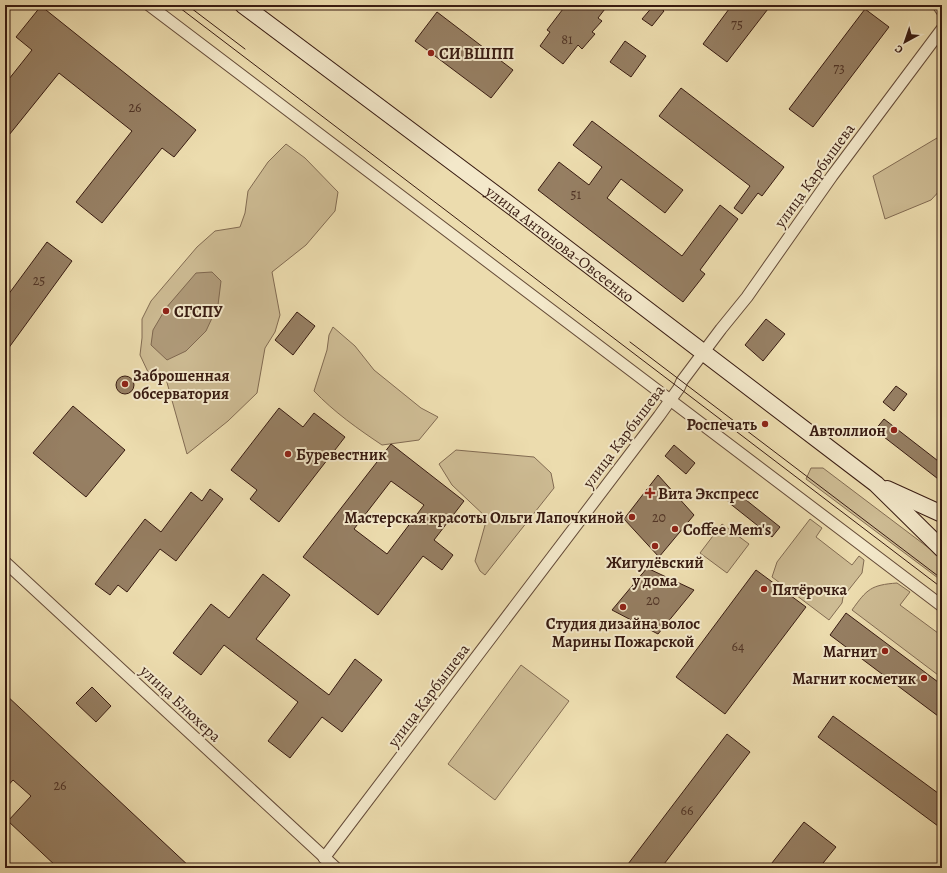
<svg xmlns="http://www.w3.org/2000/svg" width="947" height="873" viewBox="0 0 947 873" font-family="Alegreya,serif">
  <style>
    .green { fill: #cdbb93; stroke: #826b52 }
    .water { fill: #af9a79; stroke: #7f674f }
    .building { fill: #967f63; stroke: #381b11; fill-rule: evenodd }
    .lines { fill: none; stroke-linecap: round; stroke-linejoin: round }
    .minor-casing { stroke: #654b38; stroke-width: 13 }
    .secondary-casing { stroke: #381b11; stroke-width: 18 }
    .minor { stroke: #f3e8ca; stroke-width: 11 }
    .secondary { stroke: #f3e8ca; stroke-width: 16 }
    .tram { stroke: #381b11; stroke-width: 1 }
    .poi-dot { fill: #8f2418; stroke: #f3e8ca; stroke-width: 1.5 }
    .labels { text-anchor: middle; stroke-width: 4; stroke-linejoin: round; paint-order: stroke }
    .number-label { font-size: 14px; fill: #503426 }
    .poi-label { font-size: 16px; font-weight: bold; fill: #381b11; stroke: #f3e8ca; text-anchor: start }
    .street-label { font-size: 16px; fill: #381b11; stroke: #f3e8ca }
  </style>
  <rect width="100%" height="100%" fill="#ecdcae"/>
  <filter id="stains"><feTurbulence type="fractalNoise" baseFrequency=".005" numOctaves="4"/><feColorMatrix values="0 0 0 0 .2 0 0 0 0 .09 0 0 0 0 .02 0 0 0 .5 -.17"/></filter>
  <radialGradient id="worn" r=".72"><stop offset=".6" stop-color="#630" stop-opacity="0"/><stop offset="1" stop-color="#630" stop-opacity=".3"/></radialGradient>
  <!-- green -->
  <g class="green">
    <polygon points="942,135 942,188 931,200 885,219 873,176"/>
    <polygon points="286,144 305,158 338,192 335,211 306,245 272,272 280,315 275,332 265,348 257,393 228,421 187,454 166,379 148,372 140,355 142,338 142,319 151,301 197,247 215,231 240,227 245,213 248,191 268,162"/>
    <path d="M333,327L355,346L374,370L421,408L438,417L419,440L382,445C358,429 334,412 314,391L327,350L329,335Z"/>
    <polygon points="456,450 534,457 551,473 554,488 485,575 480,571 475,561 487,518 452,485 439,464"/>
    <polygon points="811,468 823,468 942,558 942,581 806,479"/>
    <polygon points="810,519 822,528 816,537 852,565 859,556 864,560 862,573 843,597 842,603 829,620 772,577 777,562"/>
    <polygon points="722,524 749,544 727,573 700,553"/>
    <path d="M897,583L910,592L900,605L942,636V678L852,610C867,589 871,585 897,583Z"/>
    <polygon points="521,665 569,701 495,800 448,764"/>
  </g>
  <!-- water -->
  <polygon class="water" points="212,272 221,281 218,305 206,331 186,351 167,360 151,345 153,330 166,308 196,273"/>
  <!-- building -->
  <g class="building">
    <polygon points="566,5 608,5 598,18 602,21 592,32 595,34 582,49 578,45 563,64 540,46 550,32 547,30"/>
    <polygon points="654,5 657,5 664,11 652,26 642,19"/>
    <polygon points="732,5 771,5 727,62 703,44"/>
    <polygon points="41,6 196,130 174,157 162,148 102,223 76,202 132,131 59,73 5,140 5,84 32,50 16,37"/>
    <polygon points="865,9 889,27 813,127 789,109"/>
    <polygon points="437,12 513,70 491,98 415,41"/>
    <polygon points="625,41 646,56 631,77 610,62"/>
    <polygon points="681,88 784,167 762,196 758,193 742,214 734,208 750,186 659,116"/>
    <polygon points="592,121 683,190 665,213 621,179 607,198 682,256 720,205 738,219 700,270 705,274 683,302 538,190 559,162 589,185 602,167 573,145"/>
    <polygon points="47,242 72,261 5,353 5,299"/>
    <polygon points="297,312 315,326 293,355 275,340"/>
    <polygon points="766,319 785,334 763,361 745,345"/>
    <circle cx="125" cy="385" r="9"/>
    <polygon points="896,386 907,394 894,411 883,402"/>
    <polygon points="73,406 125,450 86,497 33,453"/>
    <polygon points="279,408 303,427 314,413 345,437 279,522 250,499 257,490 231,470"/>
    <polygon points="884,419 942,464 942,482 875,430"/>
    <path d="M391,444L464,501L434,540L453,555L442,570L423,556L378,615L303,557ZM391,481L424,505L387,554L354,529Z"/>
    <polygon points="674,445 695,463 686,474 665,456"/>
    <polygon points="658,475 694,515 659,557 624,519"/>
    <polygon points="210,489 223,499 176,561 160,549 127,592 118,585 110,595 95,584 145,519 161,532 191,492 202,501"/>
    <polygon points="736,492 780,527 772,537 728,502"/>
    <polygon points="647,568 694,590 658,634 612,610"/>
    <polygon points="756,570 806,607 725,714 676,677"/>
    <polygon points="263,574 290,595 256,639 329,695 355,659 382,680 342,732 322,717 290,758 268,741 298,702 224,645 201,675 173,653 211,604 229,618"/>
    <polygon points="846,613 942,685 942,719 830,635"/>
    <polygon points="92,687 111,706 96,722 76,703"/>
    <polygon points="5,694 191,868 58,868 8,821 31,796 13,780 5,789"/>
    <polygon points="833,716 942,796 942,829 818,737"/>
    <polygon points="727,734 750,752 661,868 625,868"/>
    <polygon points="804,822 836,847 819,868 768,868"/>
  </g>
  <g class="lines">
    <defs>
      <g id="minor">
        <polyline points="149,5 942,606"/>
        <polyline points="938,5 942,11"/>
        <polyline points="5,562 336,868"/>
        <polyline points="324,858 659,416 679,388 682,381 721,329 747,297 832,176 942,29"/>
      </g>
      <g id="secondary">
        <path id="s1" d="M243,5L506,202L876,484L942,549"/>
        <polyline points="887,489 942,514"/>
      </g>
    </defs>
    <!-- minor casing -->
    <use href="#minor" class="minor-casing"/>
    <!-- secondary casing -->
    <use href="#secondary" class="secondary-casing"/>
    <!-- minor -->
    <use href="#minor" class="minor"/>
    <!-- secondary -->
    <use href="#secondary" class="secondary"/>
    <!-- tram -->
    <g class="tram">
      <polyline points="176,5 942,588"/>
      <polyline points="187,5 245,49"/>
      <polyline points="630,342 942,579"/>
    </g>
  </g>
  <!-- markers -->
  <g class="poi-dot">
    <circle cx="431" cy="53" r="4"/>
    <circle cx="166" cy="311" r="4"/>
    <circle cx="125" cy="384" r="4"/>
    <circle cx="765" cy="424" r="4"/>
    <circle cx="894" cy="430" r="4"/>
    <circle cx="288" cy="454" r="4"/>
    <path d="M648 487h4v4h4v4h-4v4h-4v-4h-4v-4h4z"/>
    <circle cx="632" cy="517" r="4"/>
    <circle cx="675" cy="529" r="4"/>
    <circle cx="655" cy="546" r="4"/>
    <circle cx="764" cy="589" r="4"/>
    <circle cx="623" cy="607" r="4"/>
    <circle cx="885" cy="651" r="4"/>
    <circle cx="924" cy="678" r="4"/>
  </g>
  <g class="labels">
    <!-- number labels -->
    <g class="number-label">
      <text x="737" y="29">75</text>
      <text x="567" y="44">81</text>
      <text x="839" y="73">73</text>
      <text x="135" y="112">26</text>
      <text x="576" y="199">51</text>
      <text x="39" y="285">25</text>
      <text x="659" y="522">20</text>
      <text x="653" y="605">20</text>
      <text x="738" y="651">64</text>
      <text x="60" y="790">26</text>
      <text x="687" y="815">66</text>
    </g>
    <!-- poi labels -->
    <g class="poi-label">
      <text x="439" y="59">СИ ВШПП</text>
      <text x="174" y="317">СГСПУ</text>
      <text x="133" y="381">Заброшенная<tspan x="133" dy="18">обсерватория</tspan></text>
      <text x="757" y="430" text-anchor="end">Роспечать</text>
      <text x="886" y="436" text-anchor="end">Автоллион</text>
      <text x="296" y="460">Буревестник</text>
      <text x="658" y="499">Вита Экспресс</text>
      <text x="624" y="523" text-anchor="end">Мастерская красоты Ольги Лапочкиной</text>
      <text x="683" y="535">Coffee Mem's</text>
      <text x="655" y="568" text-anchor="middle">Жигулёвский<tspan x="655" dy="18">у дома</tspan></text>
      <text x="772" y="595">Пятёрочка</text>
      <text x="623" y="629" text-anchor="middle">Студия дизайна волос<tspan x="623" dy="18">Марины Пожарской</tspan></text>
      <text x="877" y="657" text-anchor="end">Магнит</text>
      <text x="916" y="684" text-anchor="end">Магнит косметик</text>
    </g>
    <!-- street labels -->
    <g class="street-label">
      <text transform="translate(814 175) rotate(-54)" y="6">улица Карбышева</text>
      <text dy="6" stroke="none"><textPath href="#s1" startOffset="397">улица Антонова-Овсеенко</textPath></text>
      <text transform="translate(623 436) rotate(-53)" y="6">улица Карбышева</text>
      <text transform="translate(428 695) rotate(-53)" y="6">улица Карбышева</text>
      <text transform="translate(181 703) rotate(43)" y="6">улица Блюхера</text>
    </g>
  </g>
  <!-- margin -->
  <rect width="947" height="873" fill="none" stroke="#ecdcae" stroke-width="20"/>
  <rect x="6" y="6" width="935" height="861" fill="none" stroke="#381b11" stroke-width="2"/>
  <rect x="10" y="10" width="927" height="853" fill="none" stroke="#381b11"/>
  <!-- north arrow -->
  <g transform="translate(905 42) rotate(220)" stroke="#f3e8ca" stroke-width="3" paint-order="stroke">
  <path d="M0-3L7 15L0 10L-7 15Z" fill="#381b11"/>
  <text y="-6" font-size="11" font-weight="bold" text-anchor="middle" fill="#381b11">С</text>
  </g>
  <rect width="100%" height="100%" filter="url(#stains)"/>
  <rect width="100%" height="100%" fill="url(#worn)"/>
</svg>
